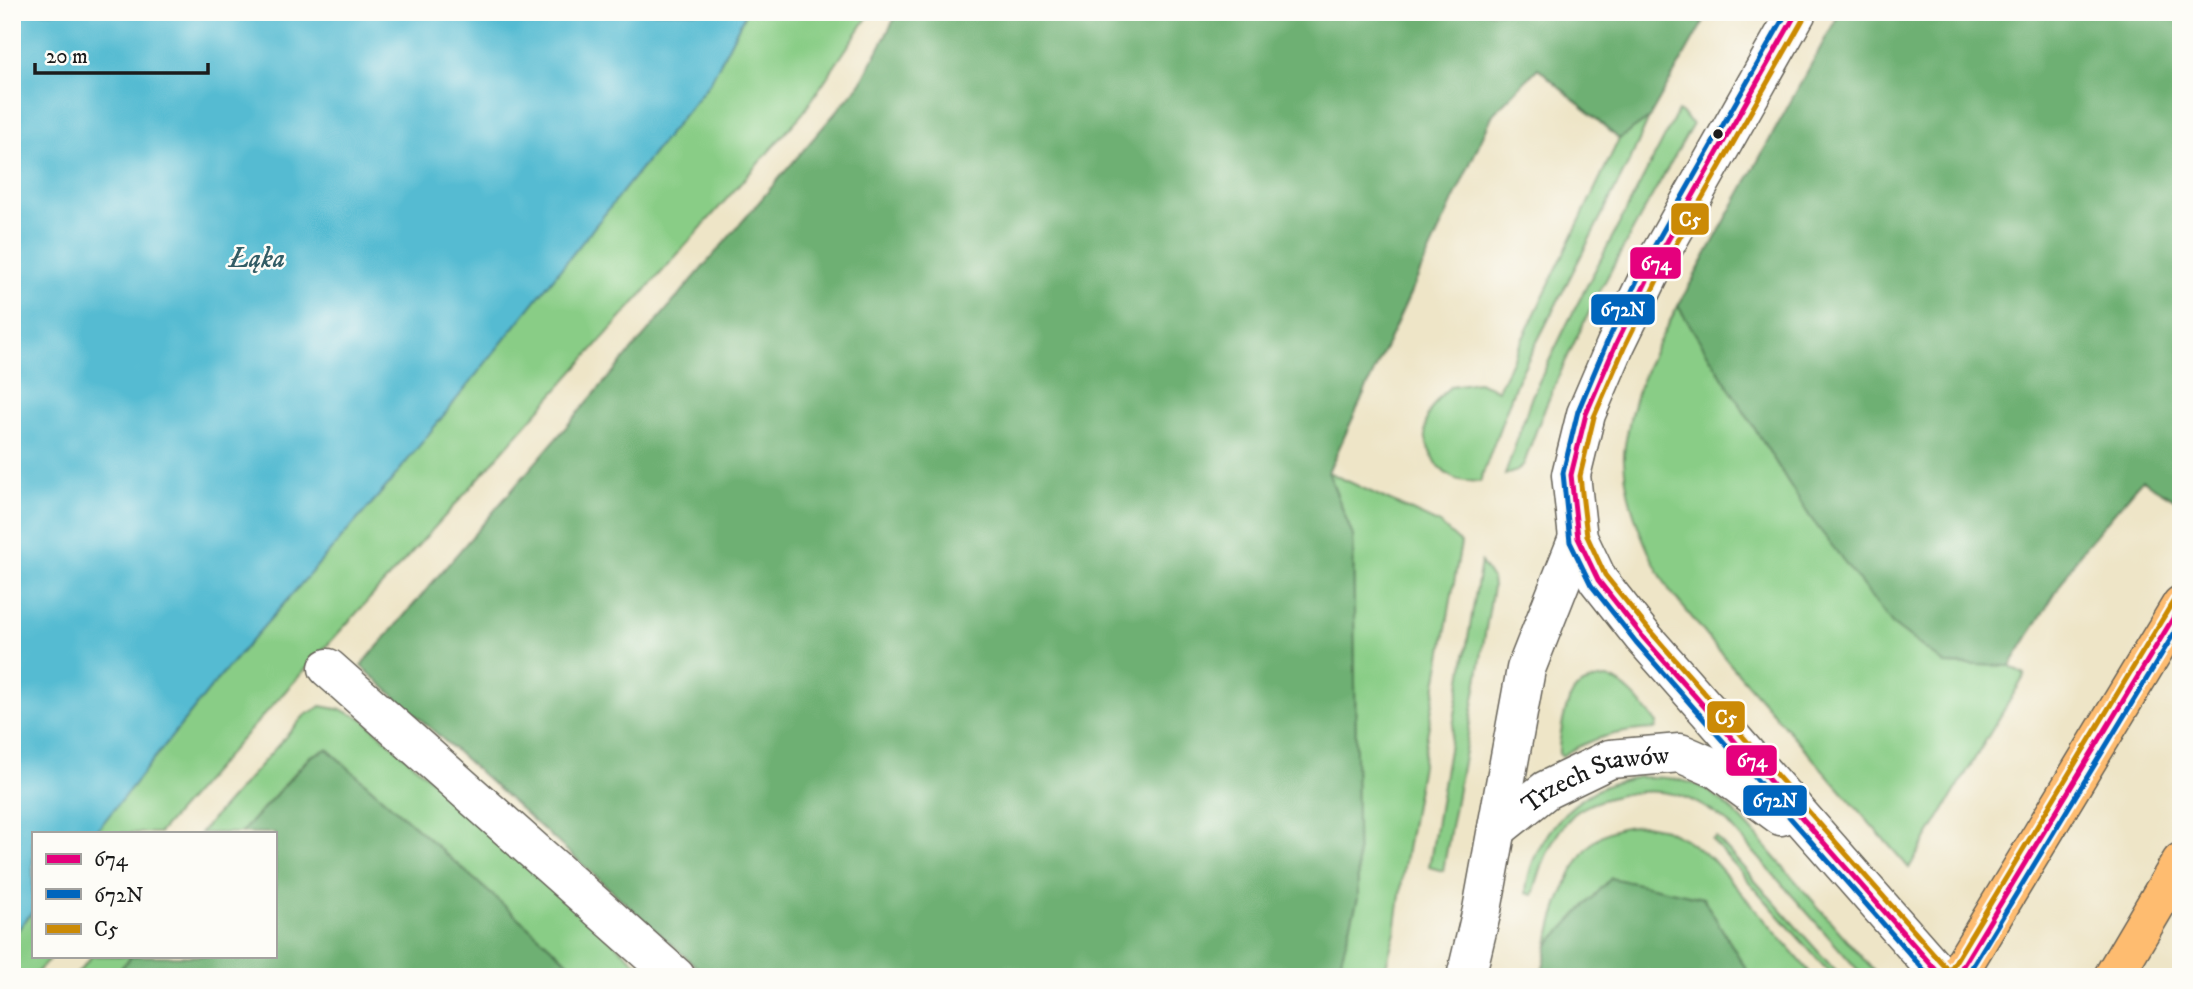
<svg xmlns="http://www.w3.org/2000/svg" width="2193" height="989" viewBox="0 0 2193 989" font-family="'IM FELL DW Pica',serif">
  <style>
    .green { fill: #89cd86; stroke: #527451; stroke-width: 2 }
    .forest { fill: #6eb073; stroke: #456648; stroke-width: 2 }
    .water { fill: #54bbd2; stroke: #386c77; stroke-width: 2 }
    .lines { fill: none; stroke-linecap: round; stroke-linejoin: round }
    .minor-casing { stroke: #666258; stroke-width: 41 }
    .highway-casing { stroke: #666258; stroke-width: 41 }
    .minor { stroke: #fff; stroke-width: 38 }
    .highway { stroke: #febc70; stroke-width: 38 }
    .bus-1-casing { stroke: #fdfcf7; stroke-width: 10 }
    .bus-2-casing { stroke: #fdfcf7; stroke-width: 10 }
    .bus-3-casing { stroke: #fdfcf7; stroke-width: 10 }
    .bus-1 { stroke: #e5007d; stroke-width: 5 }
    .bus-2 { stroke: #0065bd; stroke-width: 5 }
    .bus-3 { stroke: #cb8a06; stroke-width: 5 }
    .bus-dot { fill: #1c1c1c; stroke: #fdfcf7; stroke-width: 2.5 }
    .labels { text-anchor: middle; stroke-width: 5; stroke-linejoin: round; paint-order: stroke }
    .street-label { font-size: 26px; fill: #1c1c1c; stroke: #fdfcf7 }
    .water-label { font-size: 28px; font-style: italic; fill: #325c65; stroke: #fdfcf7 }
    .line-badge { stroke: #fdfcf7; stroke-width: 2.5 }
    .badge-label { font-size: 19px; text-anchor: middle; font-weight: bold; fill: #fff }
  </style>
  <rect width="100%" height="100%" fill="#fdfcf7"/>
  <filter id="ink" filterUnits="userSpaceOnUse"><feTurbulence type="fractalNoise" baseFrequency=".0143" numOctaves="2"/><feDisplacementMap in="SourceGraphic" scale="14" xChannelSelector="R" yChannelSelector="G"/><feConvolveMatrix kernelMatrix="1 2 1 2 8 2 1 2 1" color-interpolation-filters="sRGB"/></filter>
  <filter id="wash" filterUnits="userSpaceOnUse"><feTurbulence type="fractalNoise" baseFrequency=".00686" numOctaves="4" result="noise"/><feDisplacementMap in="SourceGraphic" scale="28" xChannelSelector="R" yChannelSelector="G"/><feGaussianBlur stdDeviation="1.57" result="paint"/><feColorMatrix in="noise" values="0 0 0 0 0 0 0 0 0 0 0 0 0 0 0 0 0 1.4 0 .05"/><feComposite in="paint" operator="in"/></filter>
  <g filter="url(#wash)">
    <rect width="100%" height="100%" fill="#eee5c7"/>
    <!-- green -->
    <g class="green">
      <polygon points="746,12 871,12 803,113 454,506 240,741 159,833 95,833 216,681 387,486 711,81"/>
      <path d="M1678,111L1693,124C1631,233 1565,344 1524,464L1517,471L1505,475L1532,396L1569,320Z"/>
      <path d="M1649,118L1632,156L1517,381L1480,482C1472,481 1460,482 1453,478C1431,466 1418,434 1430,411C1435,402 1443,393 1451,386L1478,382L1498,390L1619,139Z"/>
      <path d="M1678,306L1810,517L1945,664L2010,666L2025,675L1909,868L1730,664L1670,591C1658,573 1649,554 1641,534C1632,511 1625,486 1624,461C1623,451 1626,440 1628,429C1636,384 1656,346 1678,306Z"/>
      <polygon points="1328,472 1440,524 1461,543 1404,867 1395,932 1383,977 1336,977 1358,898 1353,537"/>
      <polygon points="1481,562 1492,579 1493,587 1469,729 1443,871 1429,867"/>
      <path d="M1608,678C1629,686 1643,706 1657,723L1656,729C1622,730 1591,737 1562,756L1559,754C1558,745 1561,735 1562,726C1568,695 1574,680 1608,678Z"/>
      <polygon points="321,706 342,710 362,718 652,977 585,977 327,749 310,756 241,833 200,833 304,716"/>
      <path d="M1640,777C1661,777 1684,778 1703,788C1733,805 1757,837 1780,863C1813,901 1846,939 1879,977H1864L1728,823C1691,794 1660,784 1613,797C1600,800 1585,805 1574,814C1551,836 1541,865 1533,895L1526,893C1529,848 1563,805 1603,787C1615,782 1628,779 1640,777Z"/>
      <path d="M1645,825L1665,829L1685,839L1712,859L1809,971L1805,977H1751L1703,898L1548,945C1552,915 1573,856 1598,838C1613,828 1628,826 1645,825Z"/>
      <polygon points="1716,837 1841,977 1833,977 1712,840"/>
      <polygon points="33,911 33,956 52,956 33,977 12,977 12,937"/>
      <polygon points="92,956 132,956 113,977 74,977"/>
    </g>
    <!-- forest -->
    <g class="forest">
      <polygon points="898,12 1709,12 1649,118 1619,139 1538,68 1493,114 1328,472 1353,536 1358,898 1336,977 708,977 361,666 861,83"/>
      <polygon points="1840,12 2181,12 2181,498 2179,502 2142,480 2080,553 2010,666 1945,664 1892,624 1810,517 1678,306"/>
      <polygon points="327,749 585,977 113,977 132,956 275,956 275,833 241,833 311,756"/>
      <polygon points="1611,878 1703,898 1751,977 1541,977 1548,945"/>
    </g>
    <!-- water -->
    <polygon class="water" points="12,12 746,12 711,81 387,486 216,681 95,833 33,833 33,911 12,937"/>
  </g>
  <g filter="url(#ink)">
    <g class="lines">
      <defs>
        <g id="minor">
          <polyline points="1797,12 1659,256 1616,344 1586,414 1571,475 1578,538 1598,580 1643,637 1942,977"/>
          <polyline points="328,668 676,977"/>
          <path id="s1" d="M1497,829L1546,790L1610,759L1680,753L1717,769L1781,816"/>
          <polyline points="1466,977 1482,910 1526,669 1578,538"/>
        </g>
        <g id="highway">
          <polyline points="1956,977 2181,605"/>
          <polyline points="2113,977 2181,862"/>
        </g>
      </defs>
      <!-- minor casing -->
      <use href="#minor" class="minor-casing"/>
      <!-- highway casing -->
      <use href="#highway" class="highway-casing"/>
      <!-- minor -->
      <use href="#minor" class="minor"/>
      <!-- highway -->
      <use href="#highway" class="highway"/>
      <defs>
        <g id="bus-1">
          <polyline points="1797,12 1659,256 1616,344 1586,414 1571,475 1578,538 1598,580 1643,637 1942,977"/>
          <polyline points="1956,977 2181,605"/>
        </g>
        <g id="bus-2">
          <polyline points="1787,12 1651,252 1608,340 1578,411 1563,473 1570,542 1591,585 1636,642 1930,977"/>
          <polyline points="1966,977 2181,622"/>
        </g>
        <g id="bus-3">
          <polyline points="1805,16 1667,260 1624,348 1594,417 1580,476 1587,536 1605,575 1650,631 1949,971"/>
          <polyline points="1949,972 2174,600"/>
        </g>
      </defs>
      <!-- bus-1 casing -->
      <use href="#bus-1" class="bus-1-casing"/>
      <!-- bus-2 casing -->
      <use href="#bus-2" class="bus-2-casing"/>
      <!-- bus-3 casing -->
      <use href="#bus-3" class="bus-3-casing"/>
      <!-- bus-1 -->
      <use href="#bus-1" class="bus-1"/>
      <!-- bus-2 -->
      <use href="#bus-2" class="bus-2"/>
      <!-- bus-3 -->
      <use href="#bus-3" class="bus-3"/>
    </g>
  </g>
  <!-- markers -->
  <circle class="bus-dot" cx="1718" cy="134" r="6"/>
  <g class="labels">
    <!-- street labels -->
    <g class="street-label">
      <text dy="9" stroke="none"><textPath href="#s1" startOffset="114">Trzech Stawów</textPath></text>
    </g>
    <!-- water labels -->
    <g class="water-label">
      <text x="257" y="267">Łąka</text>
    </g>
  </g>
  <g class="line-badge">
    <rect x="1670" y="202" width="40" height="34" rx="7" fill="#cb8a06"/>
    <rect x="1629" y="246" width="53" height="34" rx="7" fill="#e5007d"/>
    <rect x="1590" y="293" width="66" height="33" rx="7" fill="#0065bd"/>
    <rect x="1706" y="700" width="40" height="34" rx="7" fill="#cb8a06"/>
    <rect x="1725" y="744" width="53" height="33" rx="7" fill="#e5007d"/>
    <rect x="1742" y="784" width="66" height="33" rx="7" fill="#0065bd"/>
  </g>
  <g class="badge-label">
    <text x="1690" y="226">C5</text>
    <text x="1656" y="270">674</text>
    <text x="1623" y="316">672N</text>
    <text x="1726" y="724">C5</text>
    <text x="1752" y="767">674</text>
    <text x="1775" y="807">672N</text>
  </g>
  <!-- margin -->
  <rect width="2193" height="989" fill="none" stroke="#fdfcf7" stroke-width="42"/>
  <!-- legend -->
  <rect x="32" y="832" width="245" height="126" fill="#fdfcf7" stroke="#a3a29f" stroke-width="2"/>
  <rect x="46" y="854" width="35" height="10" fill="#e5007d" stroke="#a3a29f" stroke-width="2"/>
  <text x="94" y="866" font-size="21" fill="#1c1c1c">674</text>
  <rect x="46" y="889" width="35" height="10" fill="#0065bd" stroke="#a3a29f" stroke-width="2"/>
  <text x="94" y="902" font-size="21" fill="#1c1c1c">672N</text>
  <rect x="46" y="924" width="35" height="10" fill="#cb8a06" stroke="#a3a29f" stroke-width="2"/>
  <text x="94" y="936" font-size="21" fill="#1c1c1c">C5</text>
  <!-- scale -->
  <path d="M35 63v10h173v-10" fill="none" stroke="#1c1c1c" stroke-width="3.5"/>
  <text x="46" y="63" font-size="21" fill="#1c1c1c" stroke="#fdfcf7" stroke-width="5" paint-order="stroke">20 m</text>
</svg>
